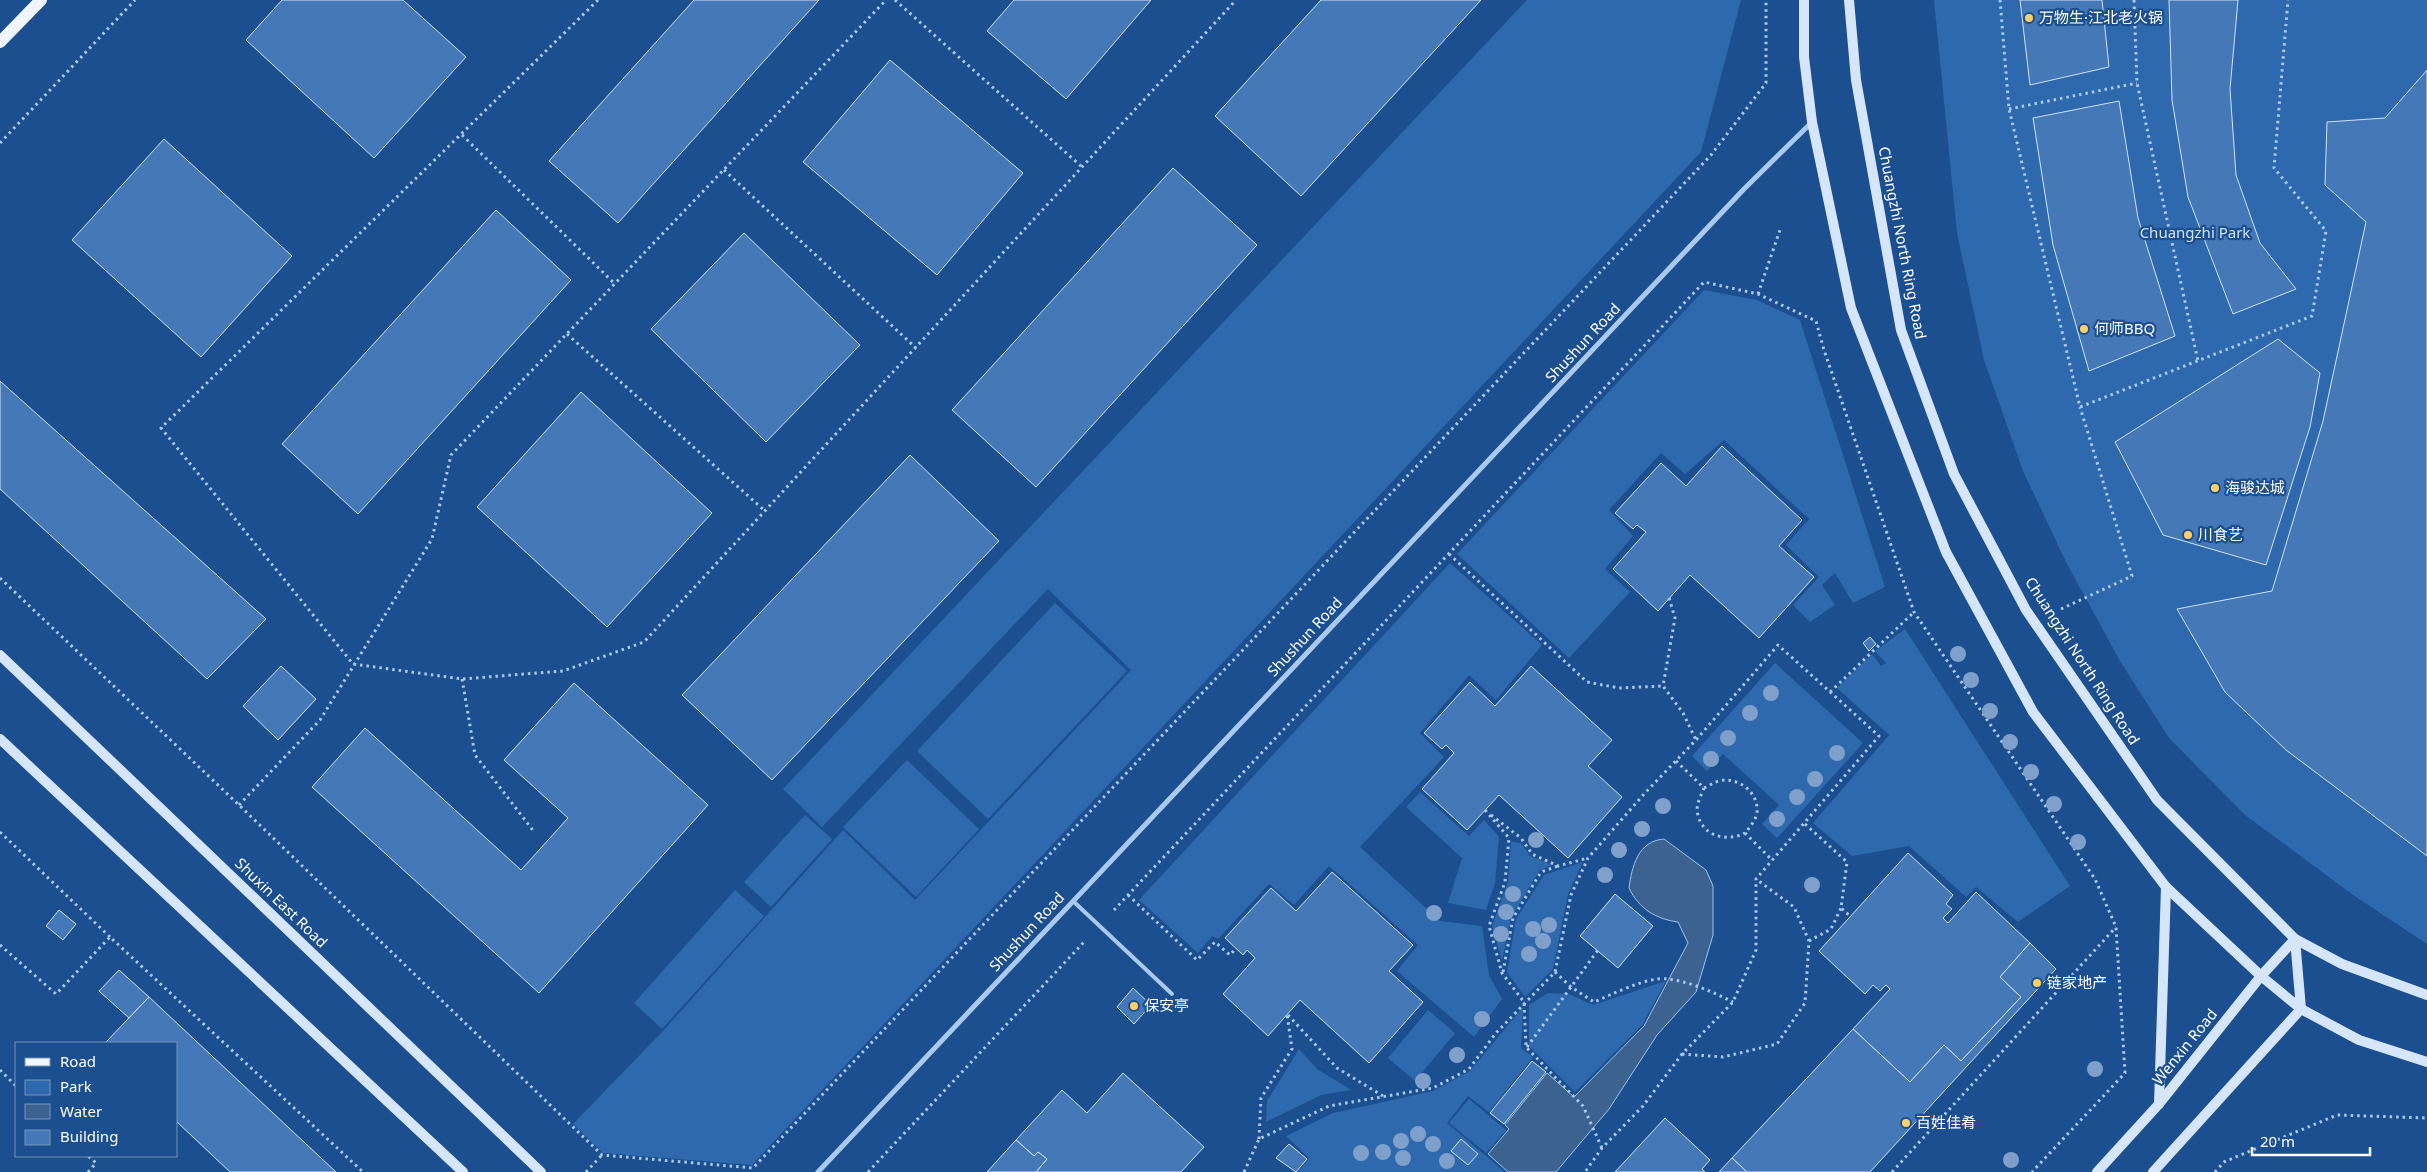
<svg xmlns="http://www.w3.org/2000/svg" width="2427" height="1172" viewBox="0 0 2427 1172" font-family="'Noto Sans','Noto Sans SC',sans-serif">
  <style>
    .green { fill: #2e69ad }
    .water { fill: #3c6290; stroke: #9cc4f0 }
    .building { fill: #4478b7; stroke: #cfe3fa }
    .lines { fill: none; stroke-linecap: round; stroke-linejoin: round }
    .path { stroke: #a9c9ee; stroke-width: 3; stroke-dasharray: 2.5 4; stroke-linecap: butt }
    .service { stroke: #a9c9ee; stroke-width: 4 }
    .minor { stroke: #a9c9ee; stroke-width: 5 }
    .secondary { stroke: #d6e6fa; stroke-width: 10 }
    .primary { stroke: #f0f6ff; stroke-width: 12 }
    .tree { fill: #7ea0ca }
    .poi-dot { fill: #ffd166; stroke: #1b4f8f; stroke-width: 2 }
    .labels { text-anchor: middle; stroke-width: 4.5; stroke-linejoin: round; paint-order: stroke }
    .poi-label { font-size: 15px; fill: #fff; stroke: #1b4f8f; text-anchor: start }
    .park-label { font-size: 15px; fill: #cfe3fa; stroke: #1b4f8f }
    .street-label { font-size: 15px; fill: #fff; stroke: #1b4f8f }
  </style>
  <rect width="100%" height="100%" fill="#1b4f8f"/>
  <!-- green -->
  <g class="green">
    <polygon points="1527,0 1741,0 1701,152 752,1165 603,1153 573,1124 663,1031 843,830 915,900 1131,670 1048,589 822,827 783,789"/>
    <polygon points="1934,0 2427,0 2427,944 2353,895 2245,815 2169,738 2120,661 2066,562 2023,471 1984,360 1957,233"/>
    <polygon points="1704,290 1757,300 1800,320 1885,587 1853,603 1835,573 1822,585 1835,605 1810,622 1793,605 1819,577 1786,545 1809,519 1724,440 1685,474 1661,453 1609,510 1633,536 1605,569 1630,592 1569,658 1457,554"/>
    <polygon points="1450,563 1542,645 1496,700 1469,675 1420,733 1444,757 1360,847 1440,921 1482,926 1489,975 1502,999 1474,1037 1397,971 1418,945 1329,866 1294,905 1269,884 1218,939 1212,936 1198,953 1139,900"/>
    <polygon points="1055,603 1127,671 988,819 917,751"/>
    <polygon points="1905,629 2070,886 2018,922 1976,887 1966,897 1909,846 1852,856 1813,823 1889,735 1837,688 1872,654 1881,666 1886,663 1875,651"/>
    <polygon points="1775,663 1863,743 1777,838 1762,824 1779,805 1723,754 1707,771 1692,756"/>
    <polygon points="907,760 979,829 916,897 843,827"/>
    <polygon points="1420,792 1469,836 1484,820 1499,837 1495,883 1486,910 1448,903 1462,858 1406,807"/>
    <polygon points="805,815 832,839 771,907 744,882"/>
    <polygon points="1511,842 1521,843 1530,856 1552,865 1539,871 1511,918 1502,961 1492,926 1508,882"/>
    <polygon points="1583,862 1568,894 1553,969 1525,997 1507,972 1516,919 1544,875"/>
    <polygon points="735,890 764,916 662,1029 634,1003"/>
    <polygon points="1666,981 1642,1025 1575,1092 1529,1046 1529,1005 1548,993 1569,994 1593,1005"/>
    <polygon points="1523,1007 1521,1048 1533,1057 1489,1112 1468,1096 1447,1123 1505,1172 1298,1172 1309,1158 1286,1136 1333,1113 1433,1091 1470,1071"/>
    <polygon points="1428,1010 1455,1033 1415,1081 1388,1058"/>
    <polygon points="1299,1049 1317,1069 1351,1090 1321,1095 1266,1122 1267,1101"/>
    <polygon points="1469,1099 1506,1130 1486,1153 1449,1123"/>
  </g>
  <!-- water -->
  <path class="water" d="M1664,839L1706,870L1713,886V935L1696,992L1657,1035L1609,1109L1556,1172H1508L1488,1154L1509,1129L1505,1125L1547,1073L1574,1097L1644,1026L1688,943L1678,922C1656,919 1639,909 1629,888C1632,866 1638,841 1664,839Z"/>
  <!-- building -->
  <g class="building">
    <polygon points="282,0 403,0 466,57 374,158 246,40"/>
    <polygon points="694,0 819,0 618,223 549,161"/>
    <polygon points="1014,0 1151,0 1066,99 987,31"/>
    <polygon points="1321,0 1481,0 1301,196 1215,116"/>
    <polygon points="2020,0 2102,0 2109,67 2030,85"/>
    <polygon points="2169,0 2238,0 2230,89 2236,175 2260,243 2296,289 2233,314 2188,197 2172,100"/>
    <polygon points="890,60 1023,173 937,275 803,162"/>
    <polygon points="2427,70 2427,856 2286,750 2225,692 2177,609 2272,591 2323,421 2366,222 2325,185 2327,122 2385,118"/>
    <polygon points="2119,101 2138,218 2175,336 2089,371 2053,245 2033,118"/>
    <polygon points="164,139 292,256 201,357 72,240"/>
    <polygon points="1173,168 1257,245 1036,487 952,410"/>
    <polygon points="496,210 571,280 358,514 282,444"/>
    <polygon points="744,233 860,345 766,442 651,329"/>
    <polygon points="2278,339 2320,373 2310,427 2266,565 2163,535 2115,442"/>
    <polygon points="0,381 266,619 207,679 0,489"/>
    <polygon points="581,392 712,513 607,627 477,507"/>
    <polygon points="1722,446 1802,520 1779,546 1814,577 1759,638 1690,575 1658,611 1613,569 1646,532 1637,525 1633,529 1615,513 1661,463 1686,486"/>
    <polygon points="910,455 999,541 772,780 682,695"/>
    <polygon points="1870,637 1876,644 1869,651 1863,643"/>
    <polygon points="281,666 316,699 278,740 243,706"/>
    <polygon points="1531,666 1612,740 1588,766 1622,797 1568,858 1499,795 1467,830 1422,789 1454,753 1446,745 1442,749 1424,733 1470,682 1495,706"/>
    <polygon points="574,683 708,805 539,993 312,787 365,728 521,870 568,818 504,760"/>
    <polygon points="1908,853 1953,895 1946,904 1952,909 1943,918 1948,923 1976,892 2030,943 2000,977 2021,997 1961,1061 1944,1045 1910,1082 1853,1029 1890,989 1886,985 1880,991 1873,985 1865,994 1819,951"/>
    <polygon points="1332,872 1413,945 1389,971 1423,1002 1369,1063 1300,1000 1268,1036 1223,994 1255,958 1247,950 1243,955 1225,938 1271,888 1296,911"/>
    <polygon points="1615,894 1653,926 1618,968 1580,936"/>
    <polygon points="59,910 76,924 63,940 46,926"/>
    <polygon points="2030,943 2056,969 1870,1172 1747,1172 1732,1158 1853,1029 1910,1082 1944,1045 1961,1061 2021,997 2000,977"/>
    <polygon points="119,970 149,997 129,1018 99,991"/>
    <polygon points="1133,988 1151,1005 1134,1024 1117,1007"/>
    <polygon points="149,997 336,1172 230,1172 176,1121 176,1043 105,1043"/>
    <polygon points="1532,1061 1546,1072 1504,1124 1490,1113"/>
    <polygon points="1123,1073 1204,1147 1181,1172 1036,1172 1047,1159 1038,1152 1034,1156 1016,1140 1062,1090 1087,1113"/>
    <polygon points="1665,1118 1710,1160 1702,1169 1705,1172 1615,1172"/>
    <polygon points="1461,1139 1478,1154 1468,1165 1451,1151"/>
    <polygon points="1016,1140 1034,1156 1038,1152 1047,1159 1036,1172 987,1172"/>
    <polygon points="1289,1144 1307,1159 1296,1172 1276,1158"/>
    <polygon points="1732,1158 1747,1172 1719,1172"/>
  </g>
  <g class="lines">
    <!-- path -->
    <g class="path">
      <polyline points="598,0 161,428 353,664 462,679 563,671 644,642 1236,0"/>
      <polyline points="895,0 1082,167"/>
      <polyline points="2000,0 2009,109 2080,407 2312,316 2326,231 2274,168 2288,0"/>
      <polyline points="2134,0 2137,83 2198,361"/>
      <polyline points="2009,109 2137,83"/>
      <polyline points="462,135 615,284"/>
      <polyline points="0,143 135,0"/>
      <polyline points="724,170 916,348"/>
      <polyline points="1758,294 1781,227"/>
      <polyline points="567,334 765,511"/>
      <polyline points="1449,554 1587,682 1619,688 1663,686"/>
      <polyline points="0,578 239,805 602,1155 753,1168 1711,155 1766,83 1766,0"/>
      <polyline points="1669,598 1675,618 1663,686 1683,713 1696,740"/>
      <polyline points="2061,609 2132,576 2080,407"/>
      <polyline points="462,679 475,755 535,833"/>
      <polyline points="1830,692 1914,612"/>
      <path d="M1676,761L1704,788C1709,786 1714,782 1719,781C1737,776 1759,792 1757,812C1756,820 1750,827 1745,833L1772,860"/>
      <path d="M1704,788C1701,796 1695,805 1698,815C1703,837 1728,842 1745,833"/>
      <polyline points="239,805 320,720 432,539 451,455 886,0"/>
      <polyline points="1485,810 1509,838 1505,882 1489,926 1502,973 1524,1002 1526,1047 1583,1106 1602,1148"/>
      <polyline points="1491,815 1521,838 1532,854 1558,866 1588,858"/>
      <polyline points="1805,824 1847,862 1841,908 1850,916"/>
      <polyline points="0,832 110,937"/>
      <polyline points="1128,895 1197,960 1215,942 1230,955 1236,948"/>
      <polyline points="1114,910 1704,282 1758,294 1816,321 1824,350 1914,612 2095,879 2116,927 2125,1073 2032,1172"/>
      <polyline points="1809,941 1831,929 1841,908"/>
      <polyline points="0,945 56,994 110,937 363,1172"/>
      <polyline points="1503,972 1513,918 1541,872 1558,866"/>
      <path d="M1555,972L1571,987L1594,1002C1613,994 1648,976 1668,979C1691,982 1713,992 1733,1002"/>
      <polyline points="1288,1015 1337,1068 1383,1096"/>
      <polyline points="1527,1047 1598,950"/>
      <polyline points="1682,1054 1723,1057 1777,1044 1805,1003 1809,941 1794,907 1756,879"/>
      <polyline points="0,1070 16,1086"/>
      <polyline points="1259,1139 1261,1098 1292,1049 1287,1014"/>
      <polyline points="88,1172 96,1163 88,1156"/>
      <polyline points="586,1172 602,1155"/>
      <polyline points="868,1172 1084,942"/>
      <polyline points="1244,1172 1259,1139 1329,1106 1433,1088 1469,1069 1496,1033 1555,972 1571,895 1588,858 1644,794 1696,740 1778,645 1879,736 1756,879 1756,950 1733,1002 1682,1054 1643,1106 1602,1148 1585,1172"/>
      <polyline points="1892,1172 2116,927"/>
      <polyline points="2215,1172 2224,1162 2337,1115 2427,1118"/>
    </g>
    <!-- service -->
    <polyline class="service" points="1073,901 1172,994"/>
    <!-- minor -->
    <polyline class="minor" points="818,1172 1744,189 1811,123"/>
    <!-- secondary -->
    <g class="secondary">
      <polyline points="1804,0 1804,57 1812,122 1851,308 1946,552 2033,712 2166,887 2261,976 2301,1009 2359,1040 2427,1062"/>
      <polyline points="1849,0 1856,80 1901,330 1954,474 2026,610 2157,800 2295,939 2342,964 2427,995"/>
      <polyline points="0,655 541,1172"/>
      <polyline points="0,739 463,1172"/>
      <polyline points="2159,1104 2166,887"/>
      <polyline points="2097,1172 2159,1104 2261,976 2295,939"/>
      <polyline points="2153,1172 2301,1009 2295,939"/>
    </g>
    <!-- primary -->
    <polyline class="primary" points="0,42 41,0"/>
  </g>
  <!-- trees -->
  <g class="tree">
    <circle cx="1958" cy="654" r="8"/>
    <circle cx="1971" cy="680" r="8"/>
    <circle cx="1771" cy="693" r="8"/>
    <circle cx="1990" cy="711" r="8"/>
    <circle cx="1750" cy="713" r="8"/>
    <circle cx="1728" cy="738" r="8"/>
    <circle cx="2010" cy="742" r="8"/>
    <circle cx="1837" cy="753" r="8"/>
    <circle cx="1711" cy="759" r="8"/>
    <circle cx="2031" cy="772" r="8"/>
    <circle cx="1815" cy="779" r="8"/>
    <circle cx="1797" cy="797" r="8"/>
    <circle cx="2054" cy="804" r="8"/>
    <circle cx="1663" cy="806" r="8"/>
    <circle cx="1777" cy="819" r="8"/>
    <circle cx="1642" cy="829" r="8"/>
    <circle cx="1536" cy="840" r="8"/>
    <circle cx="2078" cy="842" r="8"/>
    <circle cx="1619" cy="850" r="8"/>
    <circle cx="1605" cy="875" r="8"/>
    <circle cx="1812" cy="885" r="8"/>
    <circle cx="1513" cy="894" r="8"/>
    <circle cx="1506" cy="912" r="8"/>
    <circle cx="1434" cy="913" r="8"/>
    <circle cx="1549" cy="925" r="8"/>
    <circle cx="1533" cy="929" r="8"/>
    <circle cx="1501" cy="934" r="8"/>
    <circle cx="1543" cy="941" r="8"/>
    <circle cx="1529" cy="954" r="8"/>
    <circle cx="1482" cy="1019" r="8"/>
    <circle cx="1457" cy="1055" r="8"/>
    <circle cx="2095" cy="1069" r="8"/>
    <circle cx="1423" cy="1081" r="8"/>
    <circle cx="1418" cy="1134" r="8"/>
    <circle cx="1401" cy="1141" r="8"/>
    <circle cx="1433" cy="1144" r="8"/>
    <circle cx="1383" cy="1152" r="8"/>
    <circle cx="1361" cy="1153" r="8"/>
    <circle cx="1403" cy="1158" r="8"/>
    <circle cx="2011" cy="1160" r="8"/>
    <circle cx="1447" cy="1161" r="8"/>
  </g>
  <!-- markers -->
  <g class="poi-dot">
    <circle cx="2029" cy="18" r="5"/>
    <circle cx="2084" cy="329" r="5"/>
    <circle cx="2215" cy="488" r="5"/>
    <circle cx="2188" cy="535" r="5"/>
    <circle cx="2037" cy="983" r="5"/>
    <circle cx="1134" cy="1006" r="5"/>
    <circle cx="1906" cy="1123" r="5"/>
  </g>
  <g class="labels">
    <!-- poi labels -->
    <g class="poi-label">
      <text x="2039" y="23">万物生·江北老火锅</text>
      <text x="2094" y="334">何师BBQ</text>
      <text x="2225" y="493">海骏达城</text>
      <text x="2198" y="540">川食艺</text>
      <text x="2047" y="988">链家地产</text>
      <text x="1144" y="1011">保安亭</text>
      <text x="1916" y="1128">百姓佳肴</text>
    </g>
    <!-- park labels -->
    <g class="park-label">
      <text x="2195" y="238">Chuangzhi Park</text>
    </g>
    <!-- street labels -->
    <g class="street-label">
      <text transform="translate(1902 243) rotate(79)" y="5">Chuangzhi North Ring Road</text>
      <text transform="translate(1583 343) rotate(-47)" y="5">Shushun Road</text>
      <text transform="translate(1305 637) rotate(-47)" y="5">Shushun Road</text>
      <text transform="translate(2082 661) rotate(57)" y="5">Chuangzhi North Ring Road</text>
      <text transform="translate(281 903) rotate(44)" y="5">Shuxin East Road</text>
      <text transform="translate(1027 932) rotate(-47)" y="5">Shushun Road</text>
      <text transform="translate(2185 1047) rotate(-51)" y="5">Wenxin Road</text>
    </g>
  </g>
  <!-- legend -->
  <rect x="15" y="1042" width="162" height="115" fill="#1b4f8f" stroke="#7695bc"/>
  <rect x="25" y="1058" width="25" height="8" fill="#f0f6ff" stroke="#7695bc"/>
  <text x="60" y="1067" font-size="15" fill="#ffffff">Road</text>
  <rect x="25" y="1080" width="25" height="15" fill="#2e69ad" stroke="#7695bc"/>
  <text x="60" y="1092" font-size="15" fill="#ffffff">Park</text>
  <rect x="25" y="1104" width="25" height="15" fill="#3c6290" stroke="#7695bc"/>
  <text x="60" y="1117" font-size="15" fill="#ffffff">Water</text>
  <rect x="25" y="1130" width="25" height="15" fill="#4478b7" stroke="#7695bc"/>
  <text x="60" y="1142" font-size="15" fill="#ffffff">Building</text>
  <!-- scale -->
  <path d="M2252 1147v8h118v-8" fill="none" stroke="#ffffff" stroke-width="2.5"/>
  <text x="2260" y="1147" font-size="15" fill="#ffffff" stroke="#1b4f8f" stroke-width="4" paint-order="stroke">20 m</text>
</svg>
